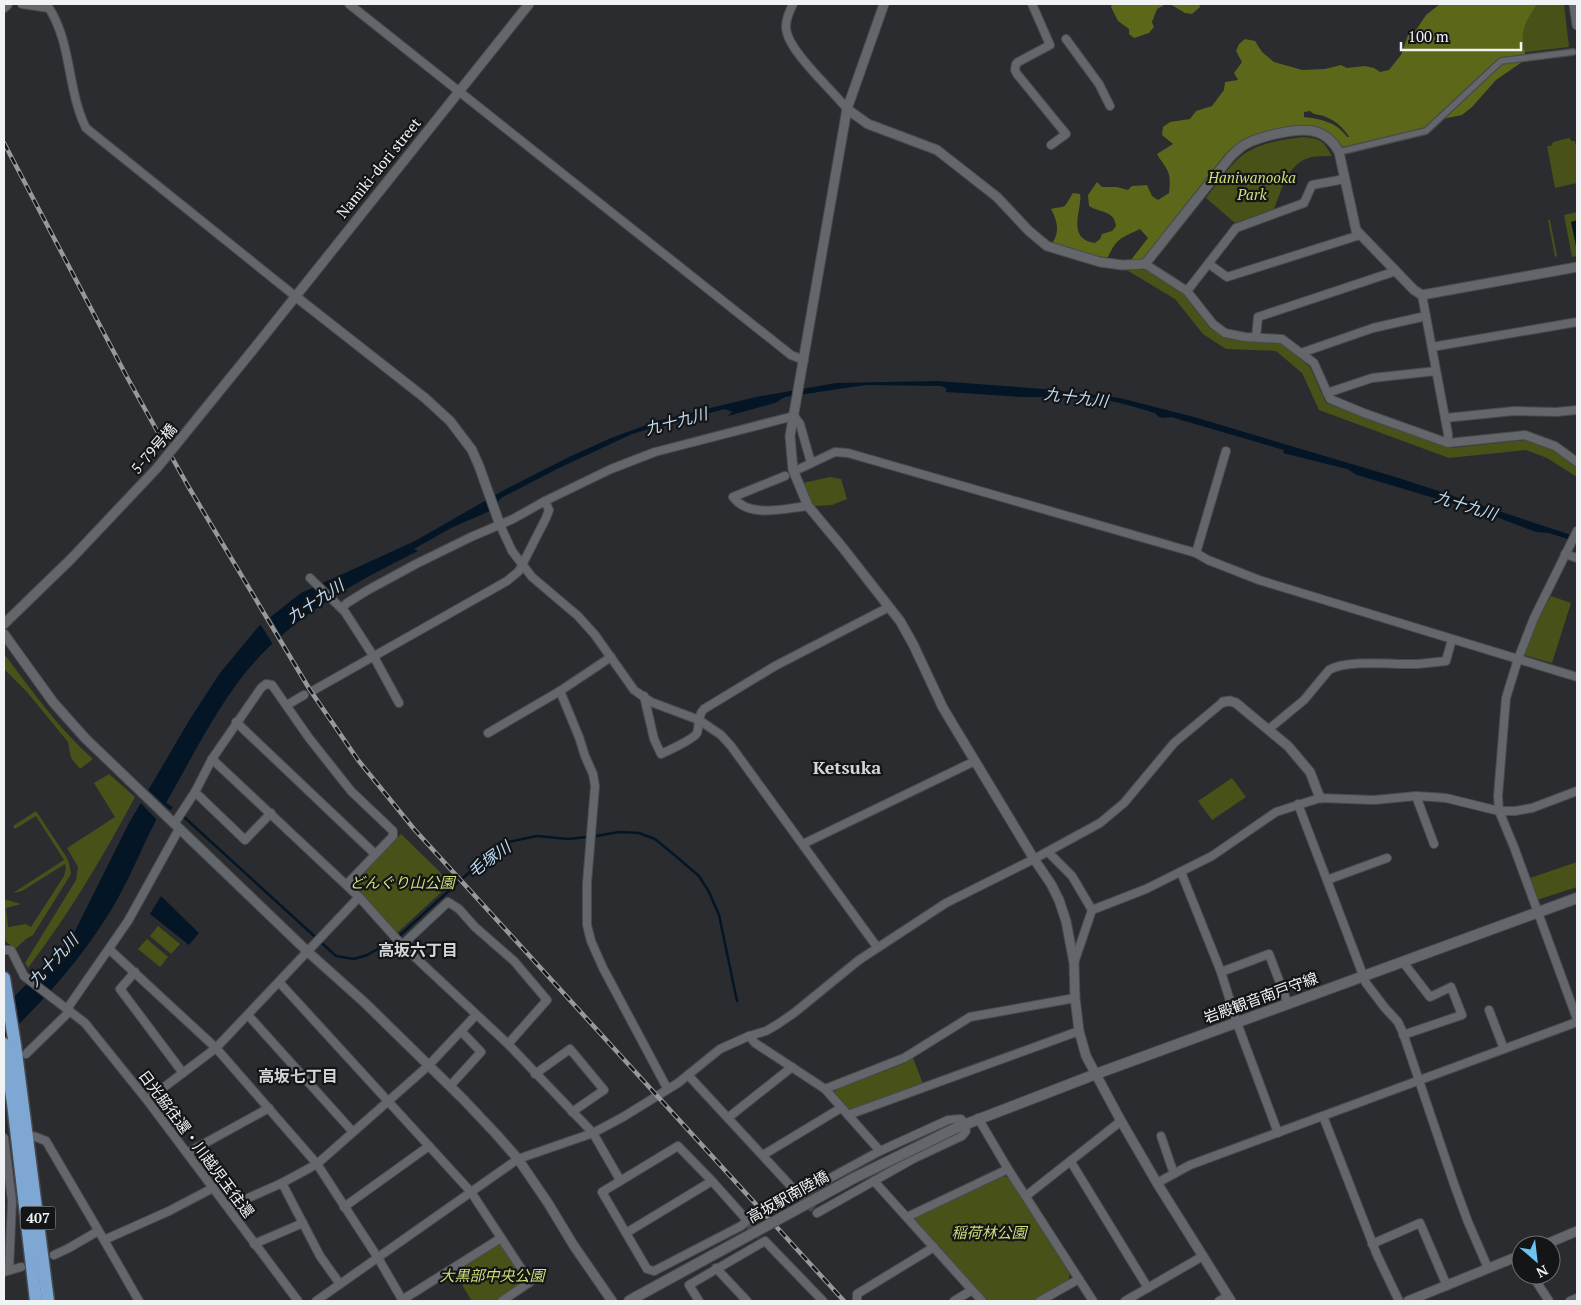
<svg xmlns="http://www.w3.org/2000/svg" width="1581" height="1305" viewBox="0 0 1581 1305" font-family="'PT Serif','Noto Sans JP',serif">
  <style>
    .green { fill: #485118 }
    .forest { fill: #5c6719; fill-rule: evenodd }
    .water { fill: #041626 }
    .pier { fill: #2a2c30 }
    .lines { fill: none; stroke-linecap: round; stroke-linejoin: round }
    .stream { stroke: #041626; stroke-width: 2.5 }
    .minor-tunnel { stroke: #484a4d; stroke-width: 8; stroke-dasharray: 8 4; stroke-linecap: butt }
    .pedestrian-casing { stroke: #484a4d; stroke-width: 8 }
    .minor-casing { stroke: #484a4d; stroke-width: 10 }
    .tertiary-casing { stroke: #484a4d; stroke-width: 11 }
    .secondary-casing { stroke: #484a4d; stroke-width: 12 }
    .trunk-casing { stroke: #484a4d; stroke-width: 15 }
    .pedestrian { stroke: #63666a; stroke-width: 5.5 }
    .minor { stroke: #63666a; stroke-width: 8 }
    .tertiary { stroke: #63666a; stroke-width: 9 }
    .secondary { stroke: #63666a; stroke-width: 10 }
    .trunk { stroke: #7ea7d3; stroke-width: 12 }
    .rail-casing { stroke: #97999c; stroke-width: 4.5 }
    .rail { stroke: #141516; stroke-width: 2.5; stroke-dasharray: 8; stroke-linecap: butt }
    .tertiary-bridge-casing { stroke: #484a4d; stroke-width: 11; stroke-linecap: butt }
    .secondary-bridge-casing { stroke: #484a4d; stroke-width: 12; stroke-linecap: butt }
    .tertiary-bridge { stroke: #63666a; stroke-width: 9 }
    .secondary-bridge { stroke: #63666a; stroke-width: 10 }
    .labels { text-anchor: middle; stroke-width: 4.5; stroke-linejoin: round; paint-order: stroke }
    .shield { fill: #141516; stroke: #aeb0b1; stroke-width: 1 }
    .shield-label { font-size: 14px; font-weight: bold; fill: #f0f2f4 }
    .street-label { font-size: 15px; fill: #f0f2f4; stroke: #141516 }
    .park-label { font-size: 15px; font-style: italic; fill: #cddf77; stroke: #141516 }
    .water-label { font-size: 16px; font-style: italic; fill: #bddcf9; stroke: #141516 }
    .neighbourhood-label { font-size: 16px; font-weight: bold; fill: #d3d6db; stroke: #141516 }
    .quarter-label { font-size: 18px; font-weight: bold; fill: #d3d6db; stroke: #141516 }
  </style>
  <rect width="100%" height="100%" fill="#2a2c30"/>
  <!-- green -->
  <g class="green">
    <polygon points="1492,4 1564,4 1569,47 1508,54"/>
    <path d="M1303,137C1321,139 1323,140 1332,156C1326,156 1318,156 1312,157C1288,162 1282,189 1274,209L1235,223L1206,198C1216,185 1226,170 1238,159C1255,143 1281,140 1303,137Z"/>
    <polygon points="1569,138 1572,141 1575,141 1577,151 1577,183 1555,188 1547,146 1551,146 1553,142"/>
    <polygon points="1577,212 1577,256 1572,257 1564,215"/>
    <polygon points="1548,220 1550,220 1557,256 1555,257"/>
    <polygon points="1125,269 1146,270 1181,291 1210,328 1229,339 1280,342 1310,367 1326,403 1451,448 1527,440 1552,449 1577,466 1577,477 1547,458 1526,450 1449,458 1319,410 1302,373 1276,351 1226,349 1203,334 1175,299"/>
    <polygon points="830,477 841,479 847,499 832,505 815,506 809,499 803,483"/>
    <polygon points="1551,596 1571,603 1552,663 1524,655 1531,632"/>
    <path d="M4,655H5C32,691 59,729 93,759L80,769L71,758L68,742L27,692L4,669Z"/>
    <path d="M109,774L135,797C103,857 69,914 28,968L25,963L76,880L78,867L67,848L115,817L94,783Z"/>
    <polygon points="1232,778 1246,797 1212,820 1198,801"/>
    <polygon points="36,811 67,858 69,863 71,874 33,935 26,939 16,948 6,942 4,933 4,899 21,904 6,908 8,927 26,924 31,927 64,876 66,868 65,864 22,891 13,893 64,860 36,816 15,829 13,826"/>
    <polygon points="401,834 439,871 449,885 397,933 353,887 353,884"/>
    <polygon points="1577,862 1577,887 1537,900 1530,878"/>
    <polygon points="158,926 180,944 171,954 150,936"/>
    <polygon points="147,939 168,957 160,967 138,949"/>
    <polygon points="913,1058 923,1084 852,1110 848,1108 834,1093 836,1089 903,1064"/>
    <polygon points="1004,1176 1009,1178 1070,1274 1068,1281 1034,1301 988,1301 915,1220 916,1215"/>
    <polygon points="497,1245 501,1245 522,1278 521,1285 495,1301 472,1301 454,1272"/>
  </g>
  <!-- forest -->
  <g class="forest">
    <polygon points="1112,4 1166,4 1157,9 1152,22 1154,27 1149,33 1134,38 1129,34 1129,29 1118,21 1111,7"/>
    <polygon points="1170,4 1199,4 1200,7 1192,14 1185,13"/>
    <path d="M1440,4H1537C1528,18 1521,27 1523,45C1524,50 1526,54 1525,60L1496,80L1472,107L1462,115L1442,119L1426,129L1343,147C1336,139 1330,131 1319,128C1302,122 1258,131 1243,140C1238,144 1233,148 1227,152L1142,260H1131L1148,238L1140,229C1121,238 1117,238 1108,257C1094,258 1065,250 1053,242C1060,231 1057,220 1051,209C1069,205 1062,210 1073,193L1080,194C1083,208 1065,239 1095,243L1100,239L1102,234L1112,231L1116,226C1114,210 1100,213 1089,206L1088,195L1097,182L1102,187H1117L1128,190L1132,186L1147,185L1152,196L1158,200L1169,193C1170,185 1171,175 1166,168C1163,162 1160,160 1157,154L1173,144L1162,135L1163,127L1170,122L1190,119L1196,111L1212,106L1224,90L1225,82L1238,80L1234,73L1242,62L1236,51L1239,44L1245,39L1255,41L1262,52L1274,62L1302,70L1325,69L1341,65L1347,68L1365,66L1374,68L1380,72L1389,70L1401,55L1408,35L1416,30L1426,15ZM1310,111C1315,116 1320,114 1326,117C1336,121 1344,128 1349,137H1347C1337,122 1320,119 1304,117V112Z"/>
  </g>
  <!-- water -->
  <g class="water">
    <polygon points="1577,220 1577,251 1571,222"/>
    <path d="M937,381L1043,389L1120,398L1194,417L1402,479L1577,537V542L1549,533L1536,532L1491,515L1357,475L1347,469L1283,453L1284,450L1171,417C1165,418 1159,419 1155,413C1129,405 1081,390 1055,400L1051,397H1020L946,392V388L941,386L866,385L785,397L775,403L728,416L732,412L725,409L652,428L632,434L557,469L501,498L490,511L451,528L414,549L418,551C361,579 304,610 260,656C222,696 194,754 166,803L173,807L171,810L163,807C146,837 134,870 117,900C87,953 47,997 4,1039V1007L71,939L129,823L190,719L220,673L259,626L301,593L415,541L504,490L571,456L611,438L657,421L756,397L836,383Z"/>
    <polygon points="161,896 199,933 189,945 150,914"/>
  </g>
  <!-- pier -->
  <g class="pier">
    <polygon points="269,615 283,639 274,646 259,622"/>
    <polygon points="146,788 172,812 164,810 158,821 139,801"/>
  </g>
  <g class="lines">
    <!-- stream -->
    <g class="stream">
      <polyline points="184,817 336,956 354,959 367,955 394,940"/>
      <polyline points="398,937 484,859 508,842 537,836 568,839 596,836 619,832 639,833 655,839 678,858 699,876 709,892 719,915 737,1001"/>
    </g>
    <!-- minor-tunnel -->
    <g class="minor-tunnel">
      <polyline points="799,1195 817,1213"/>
      <polyline points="746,1222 765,1241"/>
    </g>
    <defs>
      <polyline id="pedestrian" points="1339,152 1426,131 1501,61 1573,52"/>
      <g id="minor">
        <path d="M22,4L49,8C72,44 67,90 86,128L295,296"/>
        <polyline points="349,4 791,355 804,360"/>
        <path d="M793,4C790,10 786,19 786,26C785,49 833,90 847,109"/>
        <polyline points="1032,4 1050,45 1018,62 1016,64 1015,70 1017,74 1066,134 1051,145"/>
        <polyline points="1066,39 1099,84 1110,106"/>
        <polyline points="1145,264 1187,291 1213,324 1225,333 1245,337 1282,339 1314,363 1330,399 1364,413 1448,443 1525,435 1555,446 1577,462"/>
        <polyline points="1209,264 1227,277 1360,235"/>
        <polyline points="1187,291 1236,228 1304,203 1312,185 1345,179"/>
        <polyline points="1422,295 1448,434 1448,443"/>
        <polyline points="1256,337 1258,317 1396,271"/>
        <polyline points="1432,347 1577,322"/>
        <polyline points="1301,353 1373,328 1426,316"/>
        <polyline points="1327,393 1372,378 1436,371"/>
        <polyline points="1445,418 1514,411 1556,412 1577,410"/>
        <polyline points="799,469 835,452 848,453 1196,553 1208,560 1259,580 1577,677"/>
        <path d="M785,476L733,497C749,519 785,508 808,506"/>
        <polyline points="500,525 512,551 532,577 578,616 595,635 634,690 651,702 699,720 721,735 731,746 877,947"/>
        <polyline points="1577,531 1534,618 1518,659 1506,698 1498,796 1499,811 1514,847 1577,1019"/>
        <polyline points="1196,553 1226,451"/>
        <polyline points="1565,554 1577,558"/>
        <polyline points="310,578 345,612 374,657 399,703"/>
        <polyline points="342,608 347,603 368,590 416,564 471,537 513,519 545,501 611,469 655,452 794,416 800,424 811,463"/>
        <polyline points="314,690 507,581 519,571 546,518 549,510 545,501"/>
        <polyline points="560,691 579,737 585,756 593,774 595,786 587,883 587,925 591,941 603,968 667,1088"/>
        <path d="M644,696L654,739L661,754C669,750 693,740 697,733C700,724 697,716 704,709L775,666L889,607"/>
        <polyline points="287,705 304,695"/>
        <polyline points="236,722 375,854"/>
        <path d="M1269,729L1304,700L1329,670C1348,659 1395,665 1418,664C1427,663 1437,662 1446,661L1452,639"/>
        <polyline points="488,733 560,691 611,657"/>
        <polyline points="212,759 261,688 266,684 272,685 309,738 351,791 393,831 393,836 347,884"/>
        <polyline points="195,792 245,840 271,813"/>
        <polyline points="1416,796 1434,844"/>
        <polyline points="1298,804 1366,983 1385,1008 1398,1022 1403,1033 1454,1184 1468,1222 1488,1268"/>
        <polyline points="803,844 975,761"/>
        <polyline points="1048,852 1072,876 1092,910"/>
        <polyline points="1181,872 1221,972 1237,1023 1278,1133"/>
        <polyline points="1327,880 1387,858"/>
        <polyline points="359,897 402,945 508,1044 593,1133 620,1180"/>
        <polyline points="402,945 448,902 459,909 475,927 514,961 547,1000 508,1044"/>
        <polyline points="4,950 11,950 24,976 85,1023 147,1100 298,1301"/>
        <polyline points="110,950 216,1048 317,1164 378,1258 403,1301"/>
        <polyline points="1074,963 1092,910 1146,889 1212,856 1276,812 1320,798 1374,800 1416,796 1433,797 1446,798 1499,811 1515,811 1532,808 1577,791"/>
        <polyline points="135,972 120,989 183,1073"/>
        <polyline points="1221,972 1269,954 1288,1004"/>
        <polyline points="279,982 429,1146"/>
        <polyline points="67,1009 128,921 179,829"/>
        <polyline points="1489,1010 1504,1049"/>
        <polyline points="248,1015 353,1132"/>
        <polyline points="1403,1035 1462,1015 1451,987 1430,997 1403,962"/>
        <polyline points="749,1036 755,1043 825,1089 880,1151"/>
        <polyline points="26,1054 70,1011"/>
        <polyline points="535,1074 570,1049 604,1090 572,1112"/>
        <polyline points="688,1075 799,1195 880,1151 948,1120 961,1119 965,1124 966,1131 962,1136 913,1159 817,1213"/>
        <polyline points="450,1086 481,1052 461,1031"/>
        <polyline points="825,1089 904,1058 970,1017 1075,998"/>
        <polyline points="147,1100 216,1048 359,897 212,759 195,792 174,824"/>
        <polyline points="848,1115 1079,1031"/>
        <polyline points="1323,1116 1377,1255 1399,1301"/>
        <polyline points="729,1117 792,1067"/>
        <polyline points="978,1118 1008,1169"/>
        <polyline points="27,1135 36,1137 46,1141 104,1240"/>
        <polyline points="1161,1136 1174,1174"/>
        <polyline points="4,1138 12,1201 9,1270"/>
        <polygon points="678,1146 712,1181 745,1218 746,1222 741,1226 654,1271 647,1269 602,1192"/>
        <polyline points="187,1153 269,1108"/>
        <polyline points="763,1155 841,1108"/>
        <polyline points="1071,1162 1148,1288"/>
        <polyline points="874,1181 982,1301"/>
        <polyline points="282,1183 320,1256 340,1284"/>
        <polyline points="1157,1183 1190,1165 1577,1022"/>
        <polyline points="1026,1196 1121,1121"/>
        <polyline points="228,1207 282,1183 317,1164 428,1066 476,1015"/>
        <polyline points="344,1207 429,1146 471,1192 530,1282 502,1301"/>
        <polyline points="907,1217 1008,1169 1093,1301"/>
        <polyline points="626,1233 712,1181"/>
        <polyline points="254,1244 303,1223"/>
        <polyline points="1372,1244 1420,1223 1447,1286"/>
        <polyline points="54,1255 69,1248 98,1231"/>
        <polyline points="716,1268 747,1301"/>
        <polyline points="4,1272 21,1267"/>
        <polyline points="1532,1275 1549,1301"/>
        <polyline points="402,1300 501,1238"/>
        <polyline points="139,1301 104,1240 169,1211 213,1188"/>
        <polyline points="316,1301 518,1159 593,1133 623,1117 678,1083 720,1049 749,1036 766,1031 778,1024 794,1013 859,960 946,903 1034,859 1100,823 1124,803 1174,743 1223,702"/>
        <polyline points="699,1301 689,1285 765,1241 823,1301"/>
        <polyline points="857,1301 857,1294 934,1247"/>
        <polyline points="954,1301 972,1290"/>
        <polyline points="1040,1301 1079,1279"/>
        <polyline points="1125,1301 1203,1256"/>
        <polyline points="1219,1301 1228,1296"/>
        <polyline points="1570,1301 1577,1298"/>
      </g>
      <g id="tertiary">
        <polyline points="884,4 847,109 790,436 793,470 808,506 843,548 900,621 913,644 943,708 1034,859 1051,884 1059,900 1066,921 1074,963 1075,998 1079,1031 1086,1056 1121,1121 1157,1183 1231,1301"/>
        <polyline points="1574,4 1577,25"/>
        <path d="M847,109L868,124L937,150L997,197L1029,231L1047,246L1100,262L1122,265L1145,264L1231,156C1236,152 1240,147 1246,144C1261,136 1296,128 1312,131C1324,133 1333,141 1339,152L1356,230L1414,290L1422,295L1577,267"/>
        <polyline points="295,296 425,398 450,421 472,450 479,466 500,525"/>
        <polyline points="252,351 529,4"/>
        <polyline points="4,624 71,559"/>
        <polyline points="4,634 53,702 85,738 308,952 365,1003 464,1100 496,1134 518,1159 548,1203 574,1246 612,1301"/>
        <polyline points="1223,702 1230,701 1236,703 1288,746 1310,772 1320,798"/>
        <polyline points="1544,1245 1577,1231"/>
        <polyline points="1408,1301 1521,1255"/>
      </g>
      <g id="secondary">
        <polyline points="4,7 7,4"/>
        <polyline points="956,1128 1096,1074 1577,898"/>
        <polyline points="629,1301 636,1297"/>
      </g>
      <g id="trunk">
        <polyline points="4,978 15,1045 48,1301"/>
        <polyline points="4,1044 13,1103 36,1301"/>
      </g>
    </defs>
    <!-- pedestrian casing -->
    <use href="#pedestrian" class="pedestrian-casing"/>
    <!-- minor casing -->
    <use href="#minor" class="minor-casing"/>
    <!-- tertiary casing -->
    <use href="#tertiary" class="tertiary-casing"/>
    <!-- secondary casing -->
    <use href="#secondary" class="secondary-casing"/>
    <!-- trunk casing -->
    <use href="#trunk" class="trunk-casing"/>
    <!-- pedestrian -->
    <use href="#pedestrian" class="pedestrian"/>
    <!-- minor -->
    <use href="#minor" class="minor"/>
    <!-- tertiary -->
    <use href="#tertiary" class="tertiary"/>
    <!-- secondary -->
    <use href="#secondary" class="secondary"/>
    <!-- trunk -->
    <use href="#trunk" class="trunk"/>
    <defs>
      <polyline id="rail" points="4,143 127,377 188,486 310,690 358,760 414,829 844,1301"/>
    </defs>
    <!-- rail casing -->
    <use href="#rail" class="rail-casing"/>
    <!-- rail -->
    <use href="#rail" class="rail"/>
    <defs>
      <polyline id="tertiary-bridge" points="71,559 157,468 252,351"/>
      <polyline id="secondary-bridge" points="636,1297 854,1178 956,1128"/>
    </defs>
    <!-- tertiary-bridge casing -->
    <use href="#tertiary-bridge" class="tertiary-bridge-casing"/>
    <!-- secondary-bridge casing -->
    <use href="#secondary-bridge" class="secondary-bridge-casing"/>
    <!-- tertiary-bridge -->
    <use href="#tertiary-bridge" class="tertiary-bridge"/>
    <!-- secondary-bridge -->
    <use href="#secondary-bridge" class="secondary-bridge"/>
  </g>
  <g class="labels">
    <!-- shield labels -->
    <rect class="shield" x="20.5" y="1206.5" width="35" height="23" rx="4"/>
    <g class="shield-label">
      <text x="38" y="1223">407</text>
    </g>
    <!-- street labels -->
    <g class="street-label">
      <text transform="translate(379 168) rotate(-51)" y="5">Namiki-dori street</text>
      <text transform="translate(154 449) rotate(-49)" y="5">5-79号橋</text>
      <text transform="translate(1261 998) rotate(-20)" y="5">岩殿観音南戸守線</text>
      <text transform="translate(196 1144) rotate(53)" y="5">日光脇往還・川越児玉往還</text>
      <text transform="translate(788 1197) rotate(-29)" y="5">高坂駅南陸橋</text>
    </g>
    <!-- park labels -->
    <g class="park-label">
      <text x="1252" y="183">Haniwanooka<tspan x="1252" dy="17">Park</tspan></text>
      <text x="402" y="888">どんぐり山公園</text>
      <text x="989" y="1238">稲荷林公園</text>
      <text x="492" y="1281">大黒部中央公園</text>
    </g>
    <!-- water labels -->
    <g class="water-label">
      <text transform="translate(1076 397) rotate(7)" y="6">九十九川</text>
      <text transform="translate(676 421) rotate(-15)" y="6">九十九川</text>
      <text transform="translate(1466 505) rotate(17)" y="6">九十九川</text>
      <text transform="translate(315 601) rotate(-33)" y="6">九十九川</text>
      <text transform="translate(489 859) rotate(-36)" y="6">毛塚川</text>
      <text transform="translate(53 960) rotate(-47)" y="6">九十九川</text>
    </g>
    <!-- neighbourhood labels -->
    <g class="neighbourhood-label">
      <text x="418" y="956">高坂六丁目</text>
      <text x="298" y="1082">高坂七丁目</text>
    </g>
    <!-- quarter labels -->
    <g class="quarter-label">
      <text x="847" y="774">Ketsuka</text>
    </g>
  </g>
  <!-- border -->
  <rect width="1581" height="1305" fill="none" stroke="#f0f2f4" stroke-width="10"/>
  <!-- north arrow -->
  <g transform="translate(1536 1260) rotate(152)"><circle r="24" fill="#141516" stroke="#6c6d6f"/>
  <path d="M0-4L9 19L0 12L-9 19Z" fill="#6cc3f2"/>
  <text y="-8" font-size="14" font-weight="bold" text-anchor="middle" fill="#f0f2f4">N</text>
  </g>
  <!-- scale -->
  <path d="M1401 42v8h120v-8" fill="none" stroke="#f0f2f4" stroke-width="2.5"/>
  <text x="1408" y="42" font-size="15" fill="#f0f2f4" stroke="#141516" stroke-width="4" paint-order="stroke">100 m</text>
</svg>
